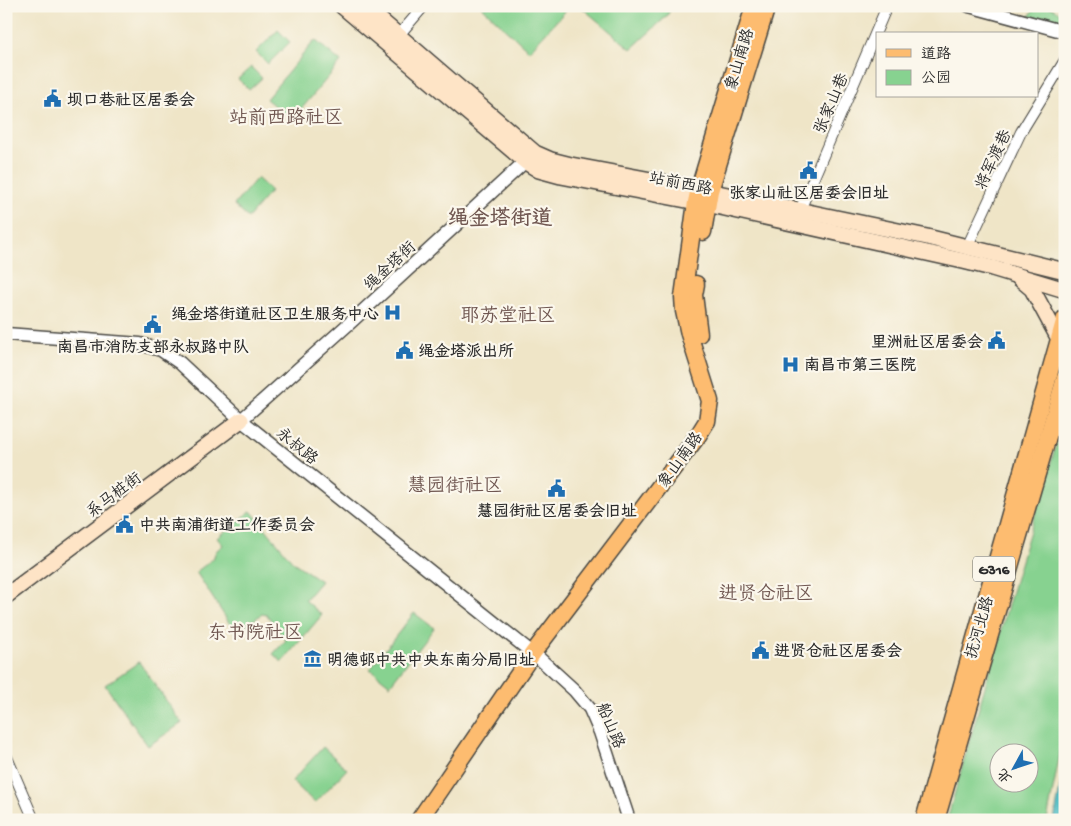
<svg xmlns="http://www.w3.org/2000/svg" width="1071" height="826" viewBox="0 0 1071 826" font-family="'Gochi Hand','LXGW WenKai TC',sans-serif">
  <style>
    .green { fill: #87d290; stroke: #597e5e; fill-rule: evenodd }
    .water { fill: #4dbcc3; stroke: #3c7477 }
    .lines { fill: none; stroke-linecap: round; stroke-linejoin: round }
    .minor-casing { stroke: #484742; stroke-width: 12 }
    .tertiary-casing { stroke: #484742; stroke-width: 15 }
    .secondary-casing { stroke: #484742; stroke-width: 18 }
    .primary-casing { stroke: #484742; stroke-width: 19 }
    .minor { stroke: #fff; stroke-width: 10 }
    .tertiary { stroke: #fff; stroke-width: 12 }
    .secondary { stroke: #fee4c6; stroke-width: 15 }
    .primary { stroke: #fdbc70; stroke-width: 16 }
    .labels { text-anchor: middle; stroke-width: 4.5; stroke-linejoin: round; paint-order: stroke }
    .shield { fill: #fbf7ec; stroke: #696865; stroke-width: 1 }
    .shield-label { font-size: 15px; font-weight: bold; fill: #2b2b2b }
    .street-label { font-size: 16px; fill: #2b2b2b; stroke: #fbf7ec }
    .poi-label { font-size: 16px; font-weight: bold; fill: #2b2b2b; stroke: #fbf7ec; text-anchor: start }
    .quarter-label { font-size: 19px; fill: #705751; stroke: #fbf7ec }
    .district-label { font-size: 21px; font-weight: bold; fill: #705751; stroke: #fbf7ec }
  </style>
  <rect width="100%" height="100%" fill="#fbf7ec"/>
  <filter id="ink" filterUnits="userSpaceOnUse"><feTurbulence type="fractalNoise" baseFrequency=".02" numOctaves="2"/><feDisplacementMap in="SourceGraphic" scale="10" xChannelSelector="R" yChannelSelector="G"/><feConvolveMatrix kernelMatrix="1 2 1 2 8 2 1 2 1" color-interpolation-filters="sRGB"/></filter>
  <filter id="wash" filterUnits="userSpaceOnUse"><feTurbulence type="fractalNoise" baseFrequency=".0096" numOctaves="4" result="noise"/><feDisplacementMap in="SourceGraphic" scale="20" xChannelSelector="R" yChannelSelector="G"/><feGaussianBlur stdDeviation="1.12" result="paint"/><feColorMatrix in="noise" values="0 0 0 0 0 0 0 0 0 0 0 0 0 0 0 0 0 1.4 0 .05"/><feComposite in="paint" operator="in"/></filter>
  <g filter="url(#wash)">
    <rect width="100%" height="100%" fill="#efe5c7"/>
    <!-- green -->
    <g class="green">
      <polygon points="481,6 570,6 529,51"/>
      <polygon points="580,6 672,6 667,16 631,49"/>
      <polygon points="1036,6 1049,6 1065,16 1065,27 1029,17"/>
      <polygon points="278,30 290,42 268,64 256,52"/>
      <polygon points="315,40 341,62 292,120 266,99"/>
      <polygon points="251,67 262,78 249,90 238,79"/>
      <polygon points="257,178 271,191 248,218 234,205"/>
      <path d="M1065,416V728L1047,820H947L1019,567ZM998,754H1028V784H998Z"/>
      <polygon points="251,511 293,562 321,581 305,600 322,615 282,662 273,654 286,640 267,615 262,614 236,633 235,632 196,572 213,559 216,551 223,545 217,538"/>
      <polygon points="414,613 434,628 390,685 370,669"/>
      <polygon points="139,662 182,723 148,746 105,685"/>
      <polygon points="323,747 347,769 315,803 292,781"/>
    </g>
    <!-- water -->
    <polygon class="water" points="1065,761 1065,820 1054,820"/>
  </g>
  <g filter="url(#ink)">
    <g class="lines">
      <defs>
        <g id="minor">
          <polyline points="399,35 424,6"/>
          <polyline points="800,210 887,6"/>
          <polyline points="967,247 1021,132 1065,60"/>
          <polyline points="6,755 34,820"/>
        </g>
        <g id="tertiary">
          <polyline points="969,6 1065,32"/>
          <polyline points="6,334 140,344 161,350 180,363 241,420 540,659 574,690 590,709 600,732 629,820"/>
          <polyline points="241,420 352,321 531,156"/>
        </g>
        <g id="secondary">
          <polyline points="342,6 526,162 539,170 561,176 707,204 963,261 992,268 1065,290"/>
          <polyline points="364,6 535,153 551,160 571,165 689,187 927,237 1065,271"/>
          <polyline points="1019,278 1032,289 1059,339"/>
          <polyline points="6,596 241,420"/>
        </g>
        <g id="primary">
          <polyline points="703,232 710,191 767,6"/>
          <polyline points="696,284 694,295 699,334"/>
          <polyline points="419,820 533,653 697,437 707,421 710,401 689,334 684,311 683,297 696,202 699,189 754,6"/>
          <polyline points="924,820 1065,318"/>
          <polyline points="936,820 1065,378"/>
        </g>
      </defs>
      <!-- minor casing -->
      <use href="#minor" class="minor-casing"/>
      <!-- tertiary casing -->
      <use href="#tertiary" class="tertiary-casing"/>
      <!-- secondary casing -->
      <use href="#secondary" class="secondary-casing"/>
      <!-- primary casing -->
      <use href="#primary" class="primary-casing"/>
      <!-- minor -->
      <use href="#minor" class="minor"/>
      <!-- tertiary -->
      <use href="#tertiary" class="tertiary"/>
      <!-- secondary -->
      <use href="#secondary" class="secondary"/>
      <!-- primary -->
      <use href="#primary" class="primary"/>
    </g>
  </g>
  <!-- icons -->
  <defs>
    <symbol id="civic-bare" viewBox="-9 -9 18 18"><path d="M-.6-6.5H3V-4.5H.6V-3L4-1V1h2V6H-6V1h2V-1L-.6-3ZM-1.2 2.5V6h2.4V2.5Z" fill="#1f6fb2" stroke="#fbf7ec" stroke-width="2.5" paint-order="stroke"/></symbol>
    <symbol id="hospital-bare" viewBox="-9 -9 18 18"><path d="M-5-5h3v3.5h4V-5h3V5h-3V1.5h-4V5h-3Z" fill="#1f6fb2" stroke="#fbf7ec" stroke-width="2.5" paint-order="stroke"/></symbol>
    <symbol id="museum-bare" viewBox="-9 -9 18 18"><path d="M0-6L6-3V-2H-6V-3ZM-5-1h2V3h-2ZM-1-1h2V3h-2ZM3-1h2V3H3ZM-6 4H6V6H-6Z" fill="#1f6fb2" stroke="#fbf7ec" stroke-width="2.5" paint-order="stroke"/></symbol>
  </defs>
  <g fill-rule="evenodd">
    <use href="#civic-bare" x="40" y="86" width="25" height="25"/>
    <use href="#civic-bare" x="796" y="158" width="25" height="25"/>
    <use href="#hospital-bare" x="380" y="300" width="25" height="25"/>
    <use href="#civic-bare" x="140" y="312" width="25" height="25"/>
    <use href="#civic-bare" x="984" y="328" width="25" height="25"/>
    <use href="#civic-bare" x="392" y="338" width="25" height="25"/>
    <use href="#hospital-bare" x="778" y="352" width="25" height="25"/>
    <use href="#civic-bare" x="544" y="476" width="25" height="25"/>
    <use href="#civic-bare" x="112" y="512" width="25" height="25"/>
    <use href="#civic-bare" x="748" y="638" width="25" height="25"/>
    <use href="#museum-bare" x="300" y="646" width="25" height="25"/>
  </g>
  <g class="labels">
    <!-- shield labels -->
    <rect class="shield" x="973" y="556.5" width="42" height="25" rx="4"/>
    <g class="shield-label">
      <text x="994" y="574">G316</text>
    </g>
    <!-- street labels -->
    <g class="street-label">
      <text transform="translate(738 59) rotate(-73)" y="6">象山南路</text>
      <text transform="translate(830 103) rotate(-67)" y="6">张家山巷</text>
      <text transform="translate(992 159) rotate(-65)" y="6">将军渡巷</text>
      <text transform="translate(681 182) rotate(11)" y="6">站前西路</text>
      <text transform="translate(389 265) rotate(-43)" y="6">绳金塔街</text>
      <text transform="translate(298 445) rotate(39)" y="6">永叔路</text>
      <text transform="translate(679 459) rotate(-54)" y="6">象山南路</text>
      <text transform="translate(113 494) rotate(-37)" y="6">系马桩街</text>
      <text transform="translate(978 627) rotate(-74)" y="6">抚河北路</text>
      <text transform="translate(612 725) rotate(67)" y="6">船山路</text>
    </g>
    <!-- poi labels -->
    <g class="poi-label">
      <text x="67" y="105">坝口巷社区居委会</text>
      <text x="809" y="198" text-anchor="middle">张家山社区居委会旧址</text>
      <text x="379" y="319" text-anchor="end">绳金塔街道社区卫生服务中心</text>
      <text x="983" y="347" text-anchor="end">里洲社区居委会</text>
      <text x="153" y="352" text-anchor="middle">南昌市消防支部永叔路中队</text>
      <text x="418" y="356">绳金塔派出所</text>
      <text x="804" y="370">南昌市第三医院</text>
      <text x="557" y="516" text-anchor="middle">慧园街社区居委会旧址</text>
      <text x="139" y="530">中共南浦街道工作委员会</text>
      <text x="774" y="656">进贤仓社区居委会</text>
      <text x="327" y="665">明德邨中共中央东南分局旧址</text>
    </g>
    <!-- quarter labels -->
    <g class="quarter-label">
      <text x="286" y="123">站前西路社区</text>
      <text x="508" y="321">耶苏堂社区</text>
      <text x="455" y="491">慧园街社区</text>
      <text x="766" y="599">进贤仓社区</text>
      <text x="255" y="638">东书院社区</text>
    </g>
    <!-- district labels -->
    <g class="district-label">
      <text x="500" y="224">绳金塔街道</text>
    </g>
  </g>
  <!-- margin -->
  <rect width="1071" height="826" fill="none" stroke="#fbf7ec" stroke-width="25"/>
  <!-- legend -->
  <rect x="876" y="32" width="162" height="65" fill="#fbf7ec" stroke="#a8a59f"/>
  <rect x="886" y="49" width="25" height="8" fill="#fdbc70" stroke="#a8a59f"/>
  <text x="921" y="58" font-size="15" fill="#2b2b2b">道路</text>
  <rect x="886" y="70" width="25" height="15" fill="#87d290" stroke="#a8a59f"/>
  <text x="921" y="82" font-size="15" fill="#2b2b2b">公园</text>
  <!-- north arrow -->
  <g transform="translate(1014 768) rotate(230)"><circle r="24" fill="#fbf7ec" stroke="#a8a59f"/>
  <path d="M0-4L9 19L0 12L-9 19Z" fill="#1f6fb2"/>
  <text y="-8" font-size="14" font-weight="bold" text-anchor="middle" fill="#2b2b2b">北</text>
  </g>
</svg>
